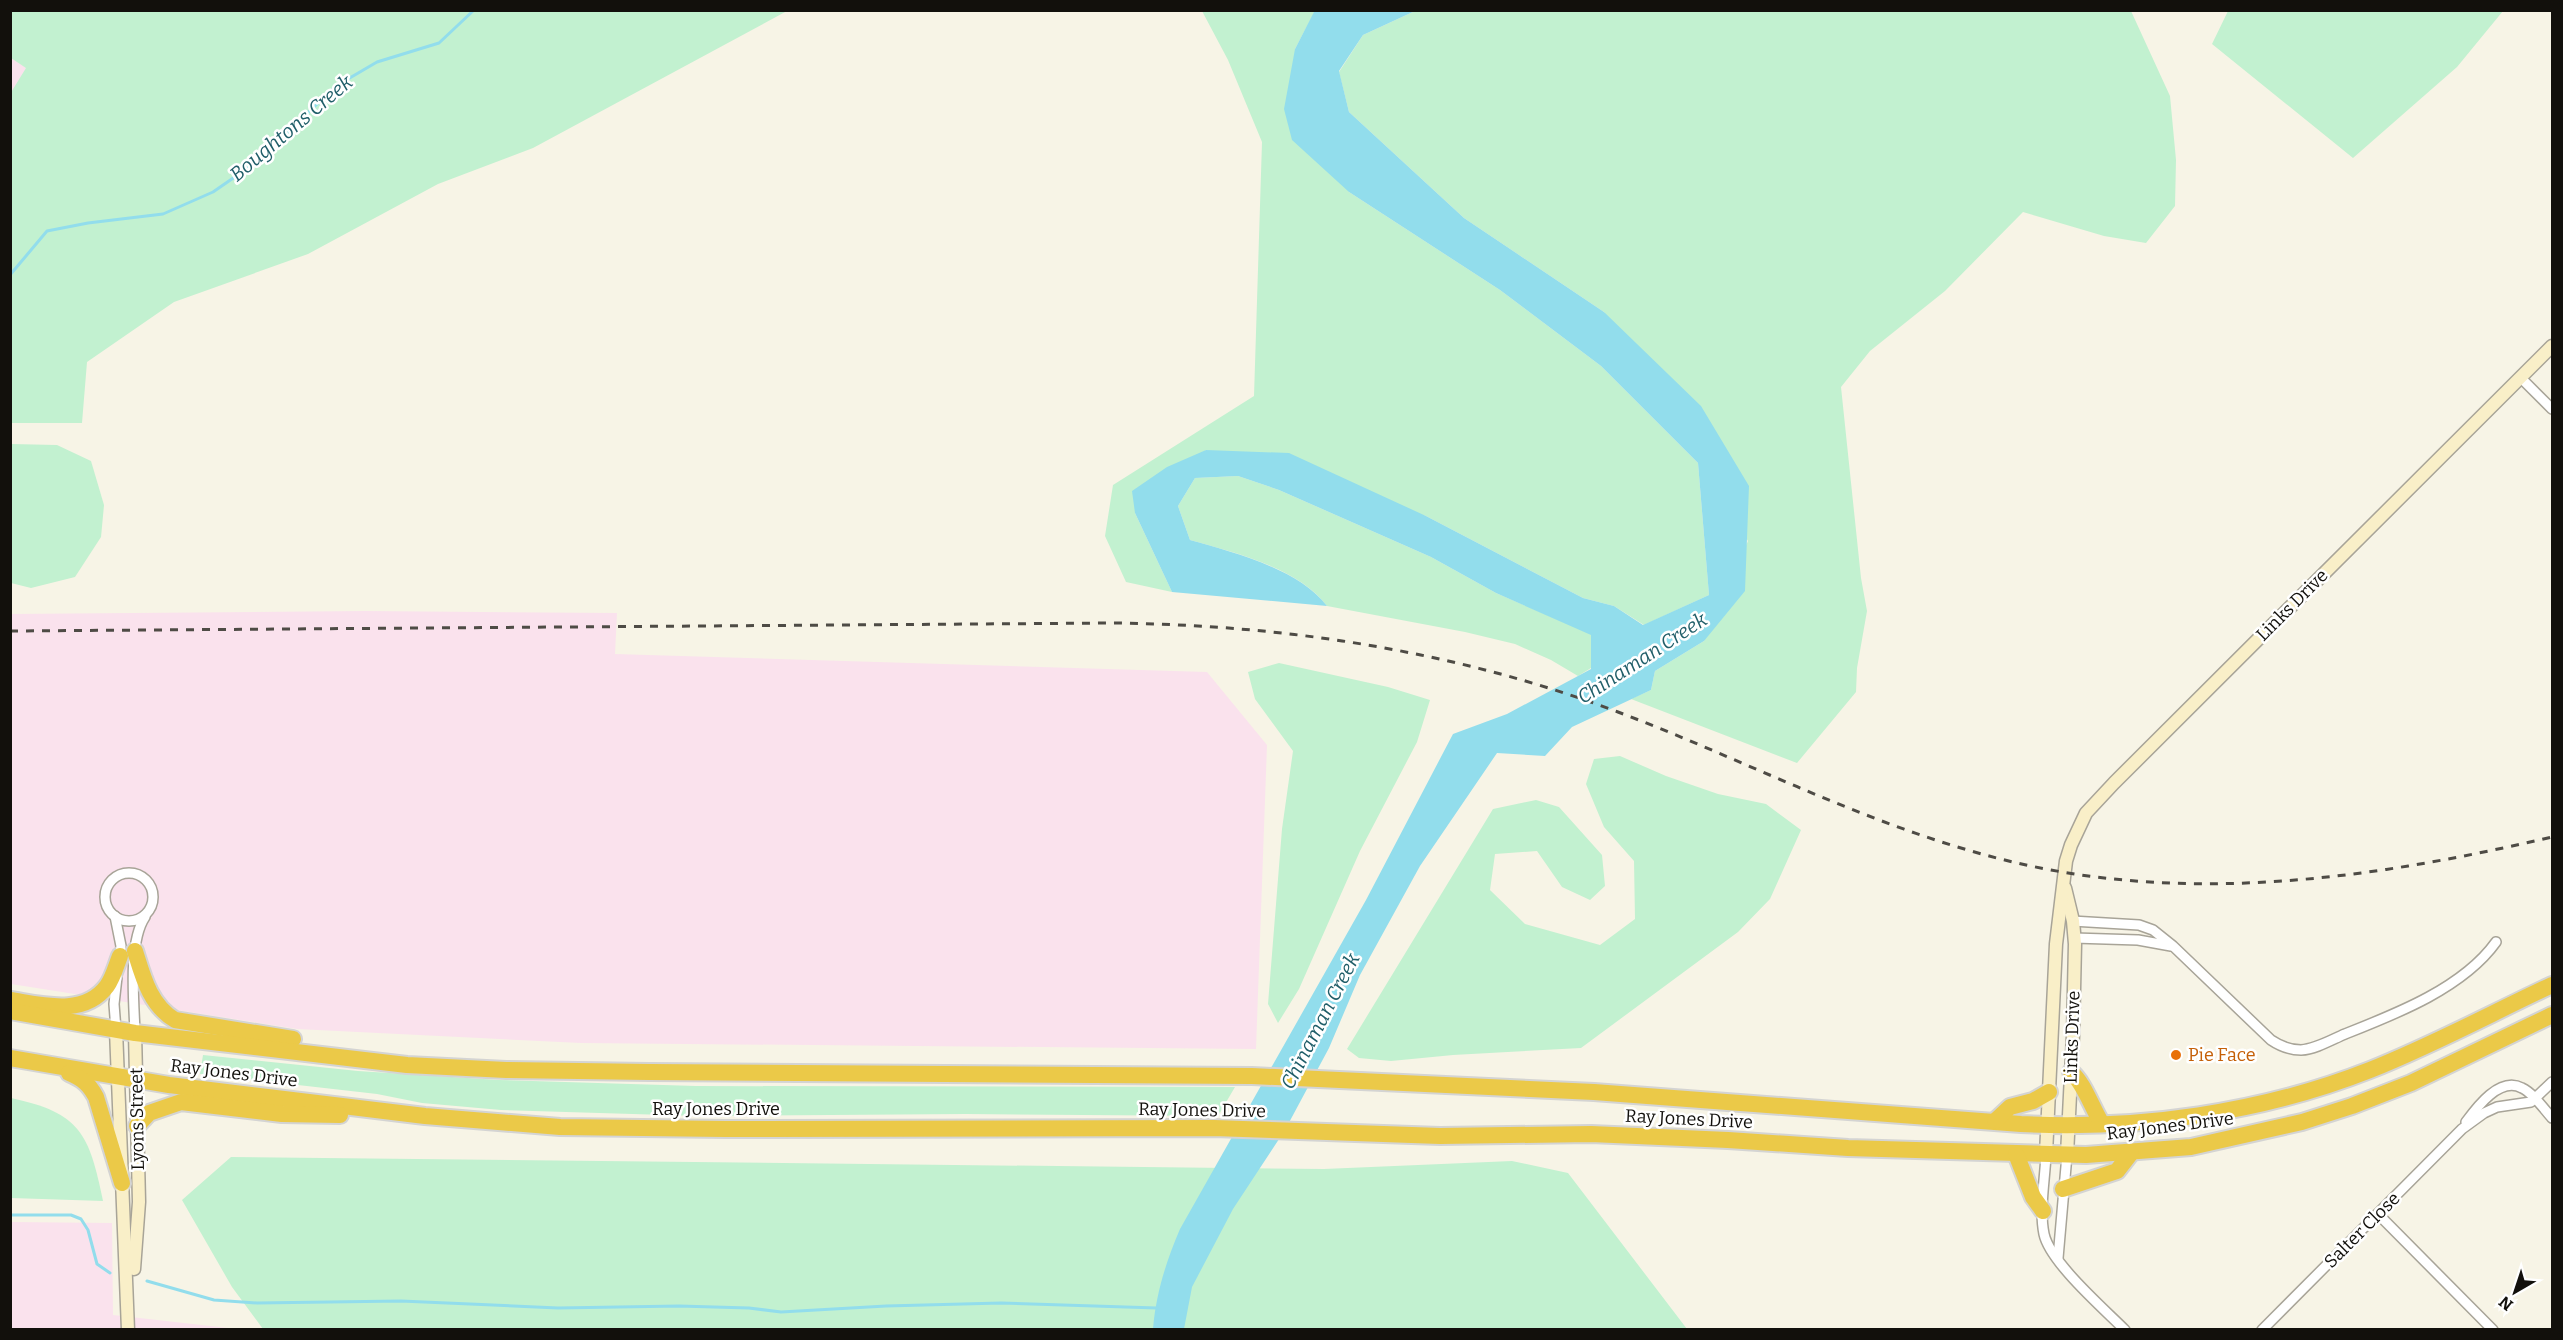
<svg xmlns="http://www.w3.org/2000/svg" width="2563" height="1340" viewBox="0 0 2563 1340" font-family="Bitter,serif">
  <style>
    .industrial { fill: #fae2ed }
    .green { fill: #c2f1d0 }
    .water { fill: #92ddec }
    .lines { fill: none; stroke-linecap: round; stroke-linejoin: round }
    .stream { stroke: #92ddec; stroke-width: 3 }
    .street-casing { stroke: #a8a498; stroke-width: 12 }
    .secondary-casing { stroke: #a8a498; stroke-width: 15 }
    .highway-casing { stroke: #d4d4d3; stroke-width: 20 }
    .street { stroke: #fff; stroke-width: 9 }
    .secondary { stroke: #f9efc8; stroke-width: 12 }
    .highway { stroke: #ebc948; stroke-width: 16 }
    .rail { stroke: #4e4b45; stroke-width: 3; stroke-dasharray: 8 8; stroke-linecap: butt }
    .food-dot { fill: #e8710a; stroke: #fff; stroke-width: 2 }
    .labels { text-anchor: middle; stroke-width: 5; stroke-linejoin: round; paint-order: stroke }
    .street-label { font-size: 18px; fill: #12100c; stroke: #fff }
    .food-label { font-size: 18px; fill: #c56008; stroke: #fff; text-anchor: start }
    .water-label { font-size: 20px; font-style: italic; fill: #205e69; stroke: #fff }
  </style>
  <rect width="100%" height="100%" fill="#f7f4e6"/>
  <!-- industrial -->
  <g class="industrial">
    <polygon points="11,58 27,68 11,94"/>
    <polygon points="365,611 617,613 615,654 1207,672 1267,745 1256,1049 581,1043 297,1029 11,984 10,614"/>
    <polygon points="11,1222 112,1223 113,1315 237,1329 11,1330"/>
  </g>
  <!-- green -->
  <g class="green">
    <polygon points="11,10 787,10 787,11 533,148 438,184 308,254 174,302 87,362 82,423 11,423 10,94 26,68 11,58"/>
    <polygon points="1202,11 1315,11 1295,49 1349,192 1500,290 1601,366 1698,463 1709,595 1644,625 1614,606 1583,598 1426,516 1206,450 1135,513 1172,592 1126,582 1105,536 1113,485 1254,396 1262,142 1228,60"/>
    <polygon points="1415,11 2131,11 2170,96 2176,160 2175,206 2146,243 2104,236 2023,212 1945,291 1870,351 1841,387 1861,578 1867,611 1857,668 1856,692 1797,763 1631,699 1651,690 1655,671 1704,641 1748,541 1604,312 1464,218 1349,112 1339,72 1363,35"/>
    <polygon points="2228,11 2228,10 2503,11 2457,67 2353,158 2212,44"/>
    <polygon points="11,444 57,445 91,461 104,505 101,537 75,577 31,588 11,583"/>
    <path d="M1238,476L1279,490L1431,557L1496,593L1591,634V668L1578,676L1551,660L1515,644L1465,632L1327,606C1299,568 1233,552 1190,540L1178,506L1195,478Z"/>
    <polygon points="1279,663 1388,687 1430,700 1417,742 1360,851 1299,989 1278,1023 1268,1004 1282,829 1293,751 1255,699 1248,672"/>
    <polygon points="1620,756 1666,776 1718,794 1766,804 1801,830 1770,899 1738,932 1581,1048 1453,1055 1391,1061 1359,1058 1347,1049 1493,809 1536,800 1559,807 1602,855 1605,886 1590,900 1562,887 1537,851 1495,854 1490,890 1525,924 1600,945 1635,919 1634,861 1604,827 1586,784 1594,759"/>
    <polygon points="203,1055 358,1071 499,1080 696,1086 1235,1087 1218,1116 966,1114 699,1116 501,1110 422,1103 377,1094 200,1074"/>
    <path d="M11,1098C81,1113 89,1134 103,1201L11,1198Z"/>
    <polygon points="231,1157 1324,1169 1512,1161 1568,1173 1687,1329 263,1329 232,1287 182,1200"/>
  </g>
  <!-- water -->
  <path class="water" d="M1315,10L1415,11L1363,35L1339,71L1349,112L1464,218L1604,312L1701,406L1749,486L1745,591L1704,641L1655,671L1651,690L1572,727L1545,756L1497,753L1420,866L1360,975L1329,1048L1285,1130L1233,1209L1192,1287L1184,1329H1153C1156,1293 1166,1262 1180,1229L1366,900L1453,734L1507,714L1591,669V635L1496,593L1431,557L1279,490L1238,476L1195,478L1178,506L1190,540C1233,552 1299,569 1327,606L1172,592L1135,513L1132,491L1167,467L1206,450L1289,453L1426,516L1583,598L1614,606L1643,625L1709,595L1698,463L1601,366L1500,290L1349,192L1292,140L1284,109L1295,49Z"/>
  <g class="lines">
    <!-- stream -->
    <g class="stream">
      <polyline points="10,275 47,231 88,223 163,214 213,192 255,163 336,86 377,62 439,43 474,10"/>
      <polyline points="10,1215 71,1215 81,1219 88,1230 97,1264 110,1273"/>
      <polyline points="147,1281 214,1300 257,1303 401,1301 558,1308 679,1306 749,1308 781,1312 886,1306 1001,1303 1157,1308"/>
    </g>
    <defs>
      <g id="street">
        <polyline points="2520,377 2552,409"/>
        <circle cx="129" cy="897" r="24"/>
        <polyline points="115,916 121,946 120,958"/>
        <path d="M2072,921L2139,925L2153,930L2173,946L2271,1040C2280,1046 2290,1050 2301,1050C2316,1049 2331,1040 2345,1034C2396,1014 2463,988 2496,942"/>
        <polyline points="2074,938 2138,940 2171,946"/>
        <polyline points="116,1030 114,1004 117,977"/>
        <path d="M135,1033C134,1002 128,942 145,917"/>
        <path d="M2466,1122C2477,1107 2500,1076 2522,1088C2533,1093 2544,1109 2552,1118"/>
        <path d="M2046,1154C2045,1180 2039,1209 2044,1234C2050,1262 2103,1308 2125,1330"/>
        <polyline points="2378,1214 2493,1330"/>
        <polyline points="2058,1258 2067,1155"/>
        <polyline points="2262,1330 2462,1129 2484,1113 2497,1107 2531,1102 2552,1082"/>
      </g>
      <g id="secondary">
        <polyline points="2065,888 2073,921 2075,944 2073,1035 2067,1155"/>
        <polyline points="116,1030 128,1330"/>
        <polyline points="2046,1154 2056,944 2066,861 2071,845 2086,813 2114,783 2552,346"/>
        <polyline points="134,1269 139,1202 135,1033"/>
      </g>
      <g id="highway">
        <path d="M135,951C143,977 150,1005 175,1020L293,1039"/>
        <path d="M10,1000C42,1005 84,1017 107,986C113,978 116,966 120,956"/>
        <path d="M10,1011L135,1033L407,1065L506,1070L649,1072L1252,1076L1594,1092L2021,1124C2138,1130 2261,1113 2370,1070C2433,1045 2492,1013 2552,985"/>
        <polyline points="10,1058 169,1085 425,1116 560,1127 725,1129 1214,1128 1440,1136 1591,1134 1728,1140 1848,1148 2086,1155 2191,1147 2302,1122 2352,1106 2411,1083 2552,1015"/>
        <path d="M2071,1072C2084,1083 2092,1108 2102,1124"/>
        <path d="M69,1073C83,1079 89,1084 96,1097L122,1183"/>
        <polyline points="1995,1121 2010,1107 2033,1101 2049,1092"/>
        <polyline points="137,1126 149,1113 181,1102 282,1114 340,1115"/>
        <polyline points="2016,1154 2033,1197 2043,1211"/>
        <polyline points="2063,1189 2117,1171 2131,1153"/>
      </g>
    </defs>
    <!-- street casing -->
    <use href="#street" class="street-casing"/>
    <!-- secondary casing -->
    <use href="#secondary" class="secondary-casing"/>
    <!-- highway casing -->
    <use href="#highway" class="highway-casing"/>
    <!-- street -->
    <use href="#street" class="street"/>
    <!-- secondary -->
    <use href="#secondary" class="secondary"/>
    <!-- highway -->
    <use href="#highway" class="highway"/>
    <!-- rail -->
    <path class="rail" d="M10,631L1114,623C1285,625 1457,651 1618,712C1761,766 1898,842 2051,870C2218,901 2389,875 2552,837"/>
  </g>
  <!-- markers -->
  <circle class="food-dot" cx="2176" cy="1055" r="6"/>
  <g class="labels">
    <!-- street labels -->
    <g class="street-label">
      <text transform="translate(2292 605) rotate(-45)" y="6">Links Drive</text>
      <text transform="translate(2072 1037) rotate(-88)" y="6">Links Drive</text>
      <text transform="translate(234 1073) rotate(7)" y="6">Ray Jones Drive</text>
      <text x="716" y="1115">Ray Jones Drive</text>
      <text transform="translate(1202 1110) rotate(1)" y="6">Ray Jones Drive</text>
      <text transform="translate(137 1119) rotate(-91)" y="6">Lyons Street</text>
      <text transform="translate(1689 1119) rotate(3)" y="6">Ray Jones Drive</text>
      <text transform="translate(2170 1126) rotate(-7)" y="6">Ray Jones Drive</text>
      <text transform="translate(2362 1230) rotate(-45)" y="6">Salter Close</text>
    </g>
    <!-- food labels -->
    <g class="food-label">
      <text x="2188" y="1061">Pie Face</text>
    </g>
    <!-- water labels -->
    <g class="water-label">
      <text transform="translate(291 128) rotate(-40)" y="7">Boughtons Creek</text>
      <text transform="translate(1642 658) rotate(-33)" y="7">Chinaman Creek</text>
      <text transform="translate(1320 1021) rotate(-63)" y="7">Chinaman Creek</text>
    </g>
  </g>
  <!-- border -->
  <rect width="2563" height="1340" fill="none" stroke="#12100c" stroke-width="24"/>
  <!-- north arrow -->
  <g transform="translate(2515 1292) rotate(219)" stroke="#ffffff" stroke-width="4.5" paint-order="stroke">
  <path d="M0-4.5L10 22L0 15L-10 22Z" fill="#12100c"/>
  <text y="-9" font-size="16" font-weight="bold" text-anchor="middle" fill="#12100c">N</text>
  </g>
</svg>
